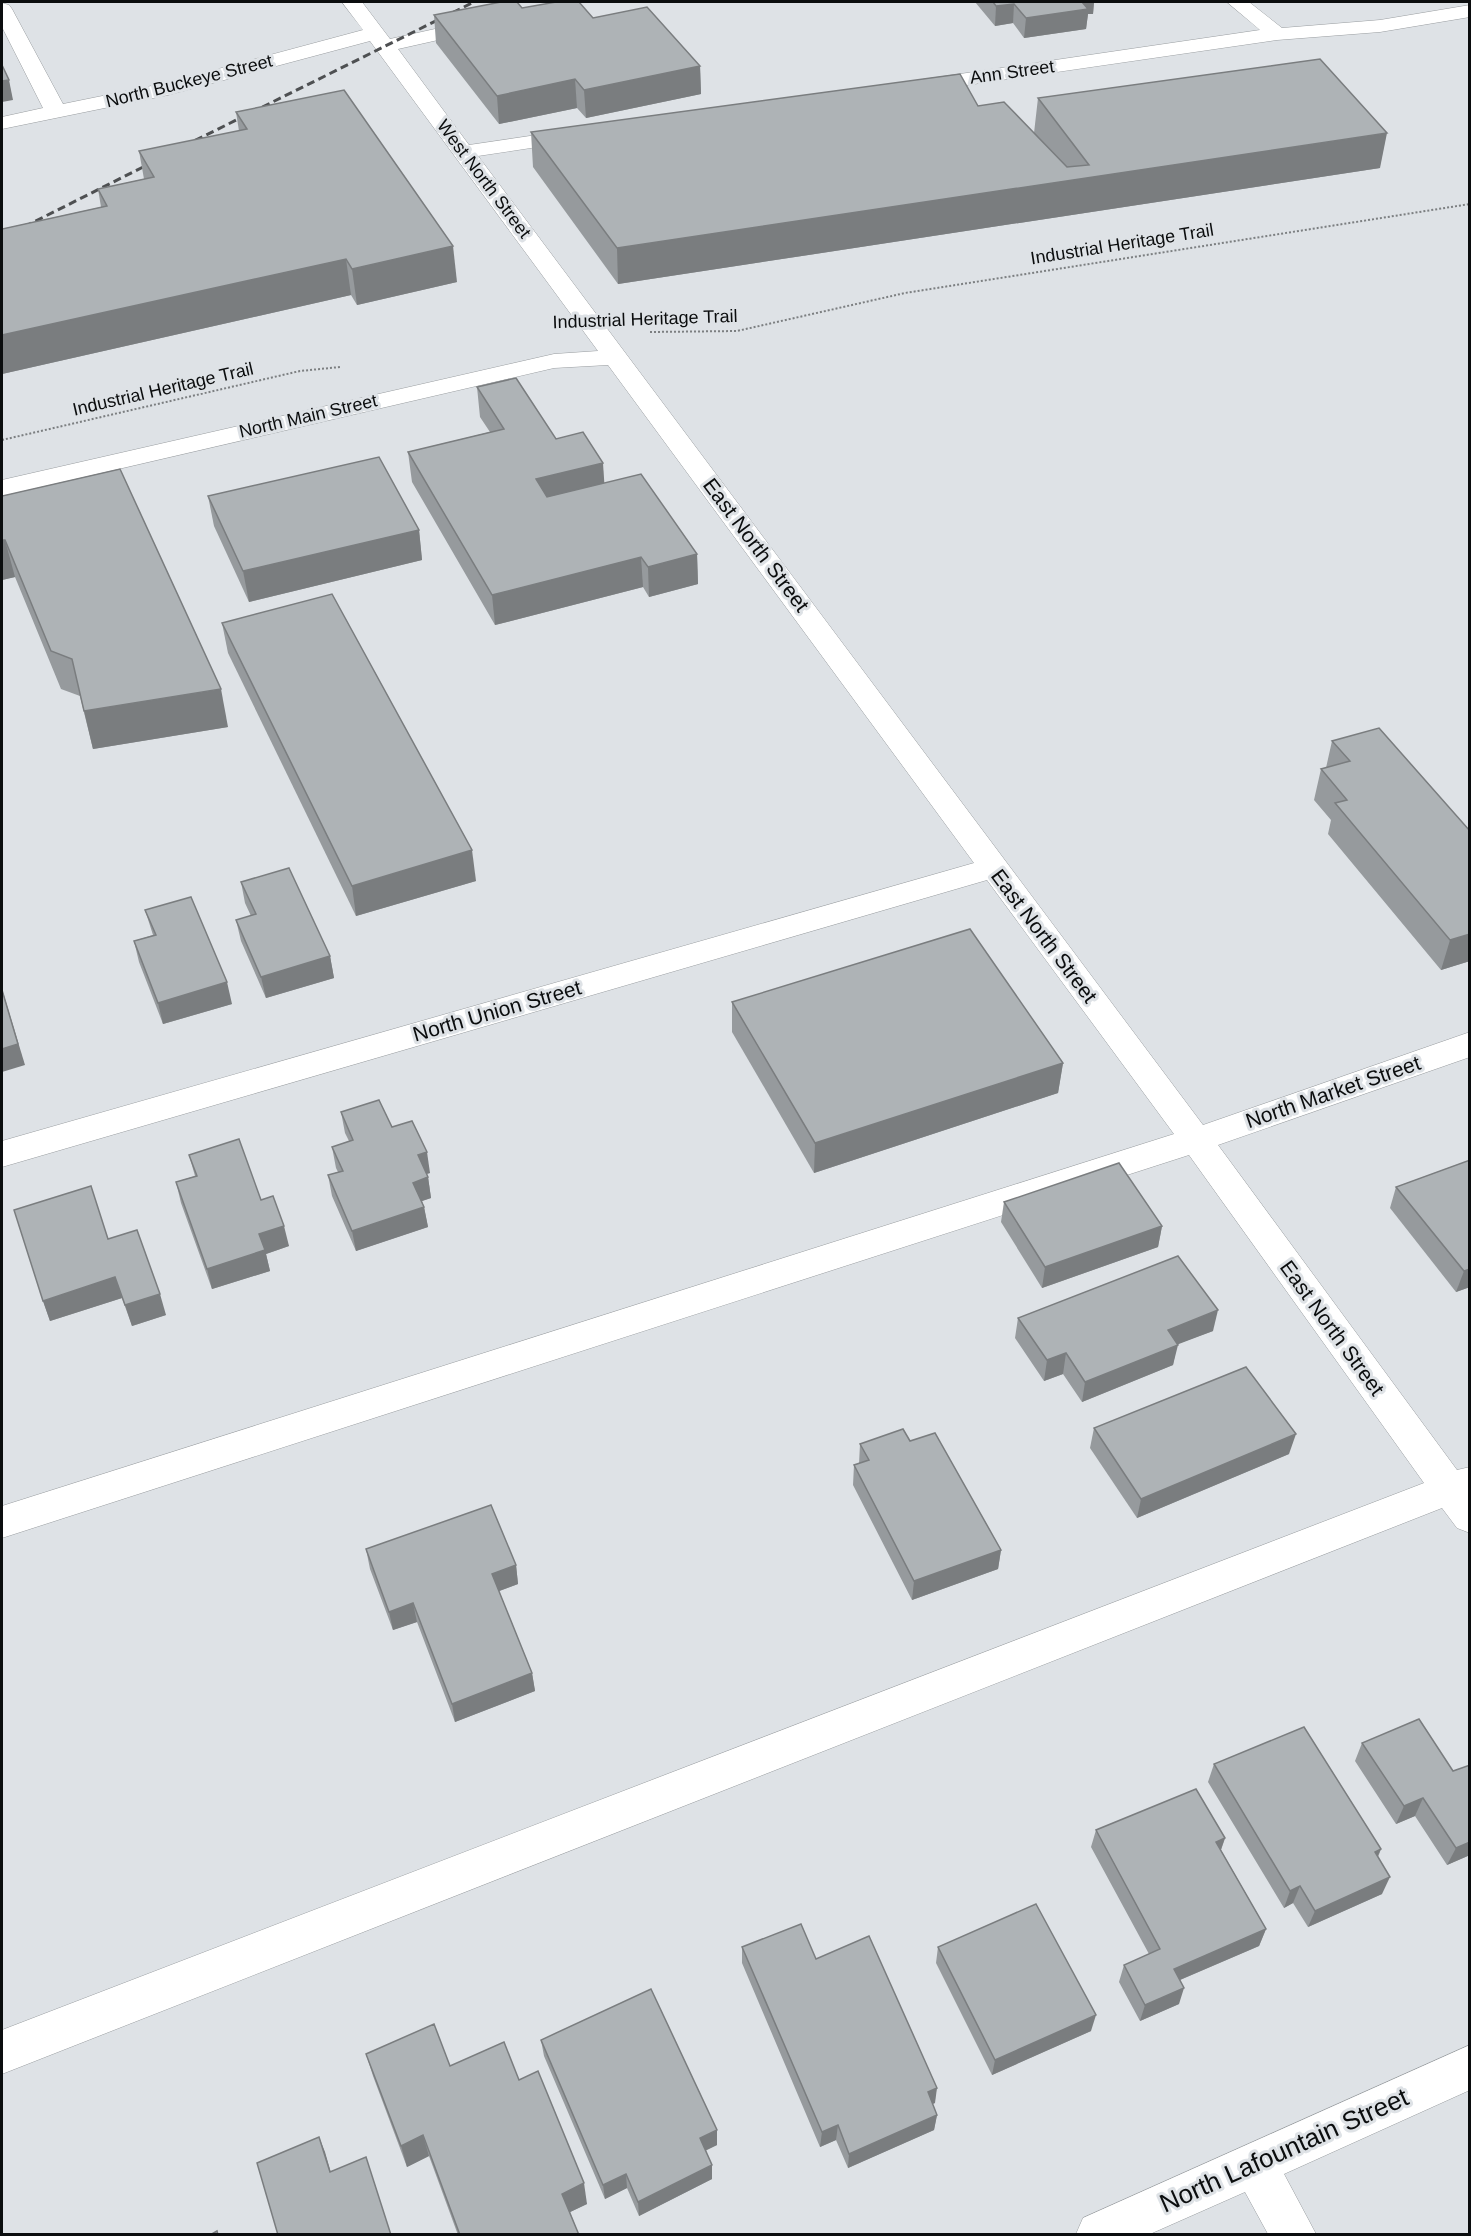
<svg xmlns="http://www.w3.org/2000/svg" width="1471" height="2236" viewBox="0 0 1471 2236" font-family="Arial,sans-serif">
  <style>
    .lines { fill: none; stroke-linecap: round; stroke-linejoin: round }
    .minor-casing { stroke: #999da0; stroke-width: 1 }
    .path { stroke: #7c7f81; stroke-width: 2; stroke-dasharray: 2 2; stroke-linecap: butt }
    .minor { fill: #fff; fill-rule: evenodd }
    .rail { stroke: #4e5052; stroke-width: 3; stroke-dasharray: 8 4.5; stroke-linecap: butt }
    .wall { fill: #969a9d }
    .shaded-wall { fill: #7a7d7f }
    .building { fill: #aeb3b6; stroke: #7a7d7f; stroke-width: 1.5 }
    .labels { text-anchor: middle; stroke-width: 6; stroke-linejoin: round; paint-order: stroke }
    .far-street-label { font-size: 18px; fill: #0b0d0e; stroke: #dee2e6 }
    .street-label { font-size: 21px; fill: #0b0d0e; stroke: #dee2e6 }
    .near-street-label { font-size: 26px; fill: #0b0d0e; stroke: #dee2e6 }
  </style>
  <rect width="100%" height="100%" fill="#dee2e6"/>
  <g class="lines">
    <defs>
      <g id="minor">
        <polygon points="342,2 362,2 390,39 480,19 487,21 490,25 487,29 398,49 469,145 577,129 585,130 588,135 585,140 577,141 478,156 1203,1125 1470,1032 1470,1057 1218,1145 1457,1470 1470,1467 1470,1533 1457,1528 1442,1508 2,2074 2,2030 1424,1483 1189,1155 2,1538 2,1506 1174,1134 987,880 2,1167 2,1141 974,863 608,365 554,368 2,496 2,480 554,354 598,351 370,41 168,95 2,129 2,117 43,108 2,27 2,3 9,5 12,9 63,104 166,83 363,30"/>
        <polygon points="1227,2 1249,2 1282,28 1380,20 1470,5 1470,17 1380,32 1277,40 919,92 912,90 909,86 912,82 919,80 1260,30"/>
        <polygon points="1470,2045 1470,2090 1284,2174 1316,2234 1268,2234 1245,2192 1150,2234 1076,2234 1083,2218"/>
      </g>
    </defs>
    <!-- minor casing -->
    <use href="#minor" class="minor-casing"/>
    <!-- path -->
    <g class="path">
      <polyline points="650,332 737,331 905,293 1470,204"/>
      <polyline points="2,440 300,371 340,367"/>
    </g>
    <!-- minor -->
    <use href="#minor" class="minor"/>
    <!-- rail -->
    <g class="rail">
      <polyline points="184,146 474,2"/>
      <polyline points="2,238 157,160"/>
    </g>
  </g>
  <!-- wall -->
  <g class="wall">
    <polygon points="975,2 1094,2 1093,14 1088,14 1086,29 1024,38 1013,23 995,26"/>
    <polygon points="522,8 593,18 700,66 701,94 586,118 577,108 499,124 436,43 434,15"/>
    <polygon points="1038,98 1380,168 618,284 533,167 531,132 978,106 1034,133"/>
    <polygon points="236,112 457,282 357,305 351,295 2,374 2,229 101,207 98,189 144,179 139,151 239,131"/>
    <polygon points="477,387 556,439 604,483 697,554 698,584 649,597 643,587 495,625 412,482 408,452 490,432 480,417"/>
    <polygon points="2,496 228,727 93,749 80,696 61,689 15,577 2,580"/>
    <polygon points="208,496 419,530 422,560 249,602 214,526"/>
    <polygon points="222,623 476,881 356,916 228,653"/>
    <polygon points="1332,741 1470,831 1470,961 1441,970 1328,834 1331,820 1314,800 1321,769 1326,768"/>
    <polygon points="241,882 330,956 334,978 266,998 241,941 236,920 251,916 245,903"/>
    <polygon points="145,910 232,1004 163,1024 139,962 134,941 153,935"/>
    <polygon points="732,1002 1063,1063 1058,1093 814,1173 732,1032"/>
    <polygon points="341,1112 392,1127 430,1173 427,1174 428,1177 431,1198 422,1201 424,1207 428,1227 356,1251 332,1196 328,1175 338,1172 336,1168 332,1147 349,1141 345,1133"/>
    <polygon points="189,1155 261,1200 289,1246 266,1254 270,1271 212,1289 181,1203 176,1182 195,1176"/>
    <polygon points="1470,1160 1470,1287 1456,1292 1390,1208 1396,1187"/>
    <polygon points="1004,1202 1162,1226 1158,1247 1042,1288 1001,1222"/>
    <polygon points="108,1239 166,1315 132,1326 122,1298 50,1321 43,1301"/>
    <polygon points="1018,1318 1213,1331 1177,1344 1173,1365 1082,1402 1063,1374 1044,1381 1015,1338"/>
    <polygon points="1094,1428 1289,1454 1137,1518 1090,1448"/>
    <polygon points="910,1441 1001,1550 998,1569 912,1600 853,1485 854,1465 859,1464 860,1444"/>
    <polygon points="366,1549 516,1565 518,1584 499,1591 532,1673 535,1691 455,1722 417,1622 393,1630 370,1569"/>
    <polygon points="1362,1743 1453,1771 1470,1765 1470,1855 1447,1865 1415,1816 1396,1824 1355,1761"/>
    <polygon points="1214,1764 1381,1849 1378,1857 1382,1894 1308,1927 1293,1903 1284,1908 1208,1782"/>
    <polygon points="1096,1830 1225,1838 1221,1850 1266,1929 1259,1946 1180,1980 1179,2004 1140,2021 1119,1982 1124,1965 1149,1954 1091,1847"/>
    <polygon points="742,1947 816,1959 935,2103 932,2104 937,2115 934,2130 848,2168 836,2140 820,2147 742,1963"/>
    <polygon points="938,1947 1091,2031 992,2075 936,1963"/>
    <polygon points="541,2040 717,2145 705,2151 712,2165 712,2179 639,2216 627,2188 605,2199 544,2056"/>
    <polygon points="366,2054 450,2066 519,2080 587,2204 570,2212 579,2235 458,2235 429,2156 407,2167 373,2076"/>
  </g>
  <!-- shaded-wall -->
  <g class="shaded-wall">
    <polygon points="1077,2 1094,2 1093,14 1088,14 1086,29 1024,38 1026,18"/>
    <polygon points="1014,4 1013,23 995,26 996,6"/>
    <polygon points="700,66 701,94 586,118 584,90"/>
    <polygon points="575,79 577,108 499,124 497,96"/>
    <polygon points="9,80 13,100 2,102 2,81"/>
    <polygon points="1387,133 1380,168 618,284 617,248"/>
    <polygon points="453,246 457,282 357,305 352,269"/>
    <polygon points="346,259 351,295 2,374 2,335"/>
    <polygon points="603,463 605,493 538,509 536,479"/>
    <polygon points="419,530 422,560 249,602 243,571"/>
    <polygon points="2,540 5,540 15,577 2,580"/>
    <polygon points="697,554 698,584 649,597 648,567"/>
    <polygon points="641,557 643,587 495,625 492,595"/>
    <polygon points="221,689 228,727 93,749 84,711"/>
    <polygon points="472,850 476,881 356,916 352,886"/>
    <polygon points="1470,934 1470,961 1441,970 1450,940"/>
    <polygon points="330,956 334,978 266,998 261,977"/>
    <polygon points="227,982 232,1004 163,1024 158,1003"/>
    <polygon points="2,989 25,1065 2,1072"/>
    <polygon points="1063,1063 1058,1093 814,1173 815,1143"/>
    <polygon points="427,1152 430,1173 421,1175 418,1155"/>
    <polygon points="428,1177 431,1198 416,1203 413,1183"/>
    <polygon points="424,1207 428,1227 356,1251 352,1231"/>
    <polygon points="284,1226 289,1246 266,1254 270,1271 212,1289 207,1269 259,1234"/>
    <polygon points="1162,1226 1158,1247 1042,1288 1045,1267"/>
    <polygon points="1470,1269 1470,1287 1456,1292 1464,1271"/>
    <polygon points="115,1277 122,1298 50,1321 43,1301"/>
    <polygon points="160,1294 166,1315 132,1326 125,1305"/>
    <polygon points="1218,1310 1213,1331 1163,1350 1168,1330"/>
    <polygon points="1178,1345 1173,1365 1082,1402 1085,1382"/>
    <polygon points="1066,1353 1063,1374 1044,1381 1047,1360"/>
    <polygon points="1296,1434 1289,1454 1137,1518 1141,1499"/>
    <polygon points="1001,1550 998,1569 912,1600 914,1581"/>
    <polygon points="516,1565 518,1584 494,1593 492,1574"/>
    <polygon points="413,1603 417,1622 393,1630 389,1612"/>
    <polygon points="532,1673 535,1691 455,1722 452,1704"/>
    <polygon points="1423,1798 1415,1816 1396,1824 1404,1806"/>
    <polygon points="1225,1838 1219,1855 1216,1842"/>
    <polygon points="1470,1842 1470,1855 1447,1865 1456,1848"/>
    <polygon points="1381,1849 1373,1866 1375,1852"/>
    <polygon points="1390,1877 1382,1894 1308,1927 1315,1911"/>
    <polygon points="1300,1886 1293,1903 1284,1908 1290,1891"/>
    <polygon points="1266,1929 1259,1946 1168,1985 1174,1969"/>
    <polygon points="1184,1988 1179,2004 1140,2021 1145,2005"/>
    <polygon points="1096,2015 1091,2031 992,2075 995,2060"/>
    <polygon points="937,2088 935,2103 925,2107 928,2092"/>
    <polygon points="937,2115 934,2130 848,2168 849,2154"/>
    <polygon points="838,2125 836,2140 820,2147 822,2132"/>
    <polygon points="717,2130 717,2145 700,2153 700,2138"/>
    <polygon points="423,2135 429,2156 407,2167 401,2146"/>
    <polygon points="319,2137 325,2152 335,2187 330,2172"/>
    <polygon points="712,2165 712,2179 639,2216 638,2202"/>
    <polygon points="626,2174 627,2188 605,2199 603,2185"/>
    <polygon points="584,2183 587,2204 566,2214 562,2194"/>
  </g>
  <!-- building -->
  <g class="building">
    <polygon points="501,2 517,2 522,8 556,2 579,2 593,18 647,7 700,66 584,90 575,79 497,96 434,15"/>
    <polygon points="993,2 1082,2 1088,9 1026,18 1014,4 996,6"/>
    <polygon points="1320,59 1387,133 617,248 531,132 960,74 978,106 1004,102 1067,167 1089,165 1038,98"/>
    <polygon points="2,65 9,80 2,81"/>
    <polygon points="344,90 453,246 352,269 346,259 2,335 2,229 107,206 98,189 154,177 139,151 247,129 236,112"/>
    <polygon points="516,378 556,439 583,432 603,463 536,479 547,497 641,474 697,554 648,567 641,557 492,595 408,452 504,429 477,387"/>
    <polygon points="379,457 419,530 243,571 208,496"/>
    <polygon points="120,469 221,689 84,711 72,659 51,651 5,540 2,540 2,496"/>
    <polygon points="332,594 472,850 352,886 222,623"/>
    <polygon points="1379,728 1470,831 1470,934 1450,940 1335,803 1347,800 1321,769 1350,761 1332,741"/>
    <polygon points="289,868 330,956 261,977 236,920 256,914 241,882"/>
    <polygon points="191,897 227,982 158,1003 134,941 156,935 145,910"/>
    <polygon points="970,929 1063,1063 815,1143 732,1002"/>
    <polygon points="2,990 18,1044 2,1049"/>
    <polygon points="379,1100 392,1127 412,1121 427,1152 418,1155 428,1177 413,1183 424,1207 352,1231 328,1175 343,1171 332,1147 353,1140 341,1112"/>
    <polygon points="239,1139 261,1200 273,1196 284,1226 259,1234 265,1250 207,1269 176,1182 197,1176 189,1155"/>
    <polygon points="1470,1160 1470,1269 1464,1271 1396,1187"/>
    <polygon points="1119,1163 1162,1226 1045,1267 1004,1202"/>
    <polygon points="91,1186 108,1239 137,1230 160,1294 125,1305 115,1277 43,1301 14,1210"/>
    <polygon points="1178,1256 1218,1310 1168,1330 1178,1345 1085,1382 1066,1353 1047,1360 1018,1318"/>
    <polygon points="1246,1367 1296,1434 1141,1499 1094,1428"/>
    <polygon points="903,1429 910,1441 935,1433 1001,1550 914,1581 854,1465 869,1460 860,1444"/>
    <polygon points="491,1505 516,1565 492,1574 532,1673 452,1704 413,1603 389,1612 366,1549"/>
    <polygon points="1419,1719 1453,1771 1470,1765 1470,1842 1456,1848 1423,1798 1404,1806 1362,1743"/>
    <polygon points="1304,1727 1381,1849 1375,1852 1390,1877 1315,1911 1300,1886 1290,1891 1214,1764"/>
    <polygon points="1196,1789 1225,1838 1216,1842 1266,1929 1174,1969 1184,1988 1145,2005 1124,1965 1160,1949 1096,1830"/>
    <polygon points="1036,1904 1096,2015 995,2060 938,1947"/>
    <polygon points="801,1924 816,1959 869,1936 937,2088 928,2092 937,2115 849,2154 838,2125 822,2132 742,1947"/>
    <polygon points="651,1989 717,2130 700,2138 712,2165 638,2202 626,2174 603,2185 541,2040"/>
    <polygon points="434,2024 450,2066 504,2042 519,2080 538,2071 584,2183 562,2194 579,2235 460,2235 423,2135 401,2146 366,2054"/>
    <polygon points="319,2137 330,2172 366,2157 391,2235 278,2235 257,2163"/>
    <polygon points="217,2231 218,2235 210,2235"/>
  </g>
  <g class="labels">
    <!-- far-street labels -->
    <g class="far-street-label">
      <text transform="translate(1012 72) rotate(-8)" y="6">Ann Street</text>
      <text transform="translate(189 81) rotate(-14)" y="6">North Buckeye Street</text>
      <text transform="translate(484 179) rotate(53)" y="6">West North Street</text>
      <text transform="translate(1122 244) rotate(-9)" y="6">Industrial Heritage Trail</text>
      <text transform="translate(645 319) rotate(-2)" y="6">Industrial Heritage Trail</text>
      <text transform="translate(163 389) rotate(-13)" y="6">Industrial Heritage Trail</text>
      <text transform="translate(308 416) rotate(-13)" y="6">North Main Street</text>
    </g>
    <!-- street labels -->
    <g class="street-label">
      <text transform="translate(756 545) rotate(53)" y="7">East North Street</text>
      <text transform="translate(1044 936) rotate(53)" y="7">East North Street</text>
      <text transform="translate(497 1011) rotate(-16)" y="7">North Union Street</text>
      <text transform="translate(1333 1092) rotate(-19)" y="7">North Market Street</text>
      <text transform="translate(1332 1328) rotate(54)" y="7">East North Street</text>
    </g>
    <!-- near-street labels -->
    <g class="near-street-label">
      <text transform="translate(1284 2150) rotate(-24)" y="9">North Lafountain Street</text>
    </g>
  </g>
  <!-- border -->
  <rect width="1471" height="2236" fill="none" stroke="#0b0d0e" stroke-width="6"/>
</svg>
